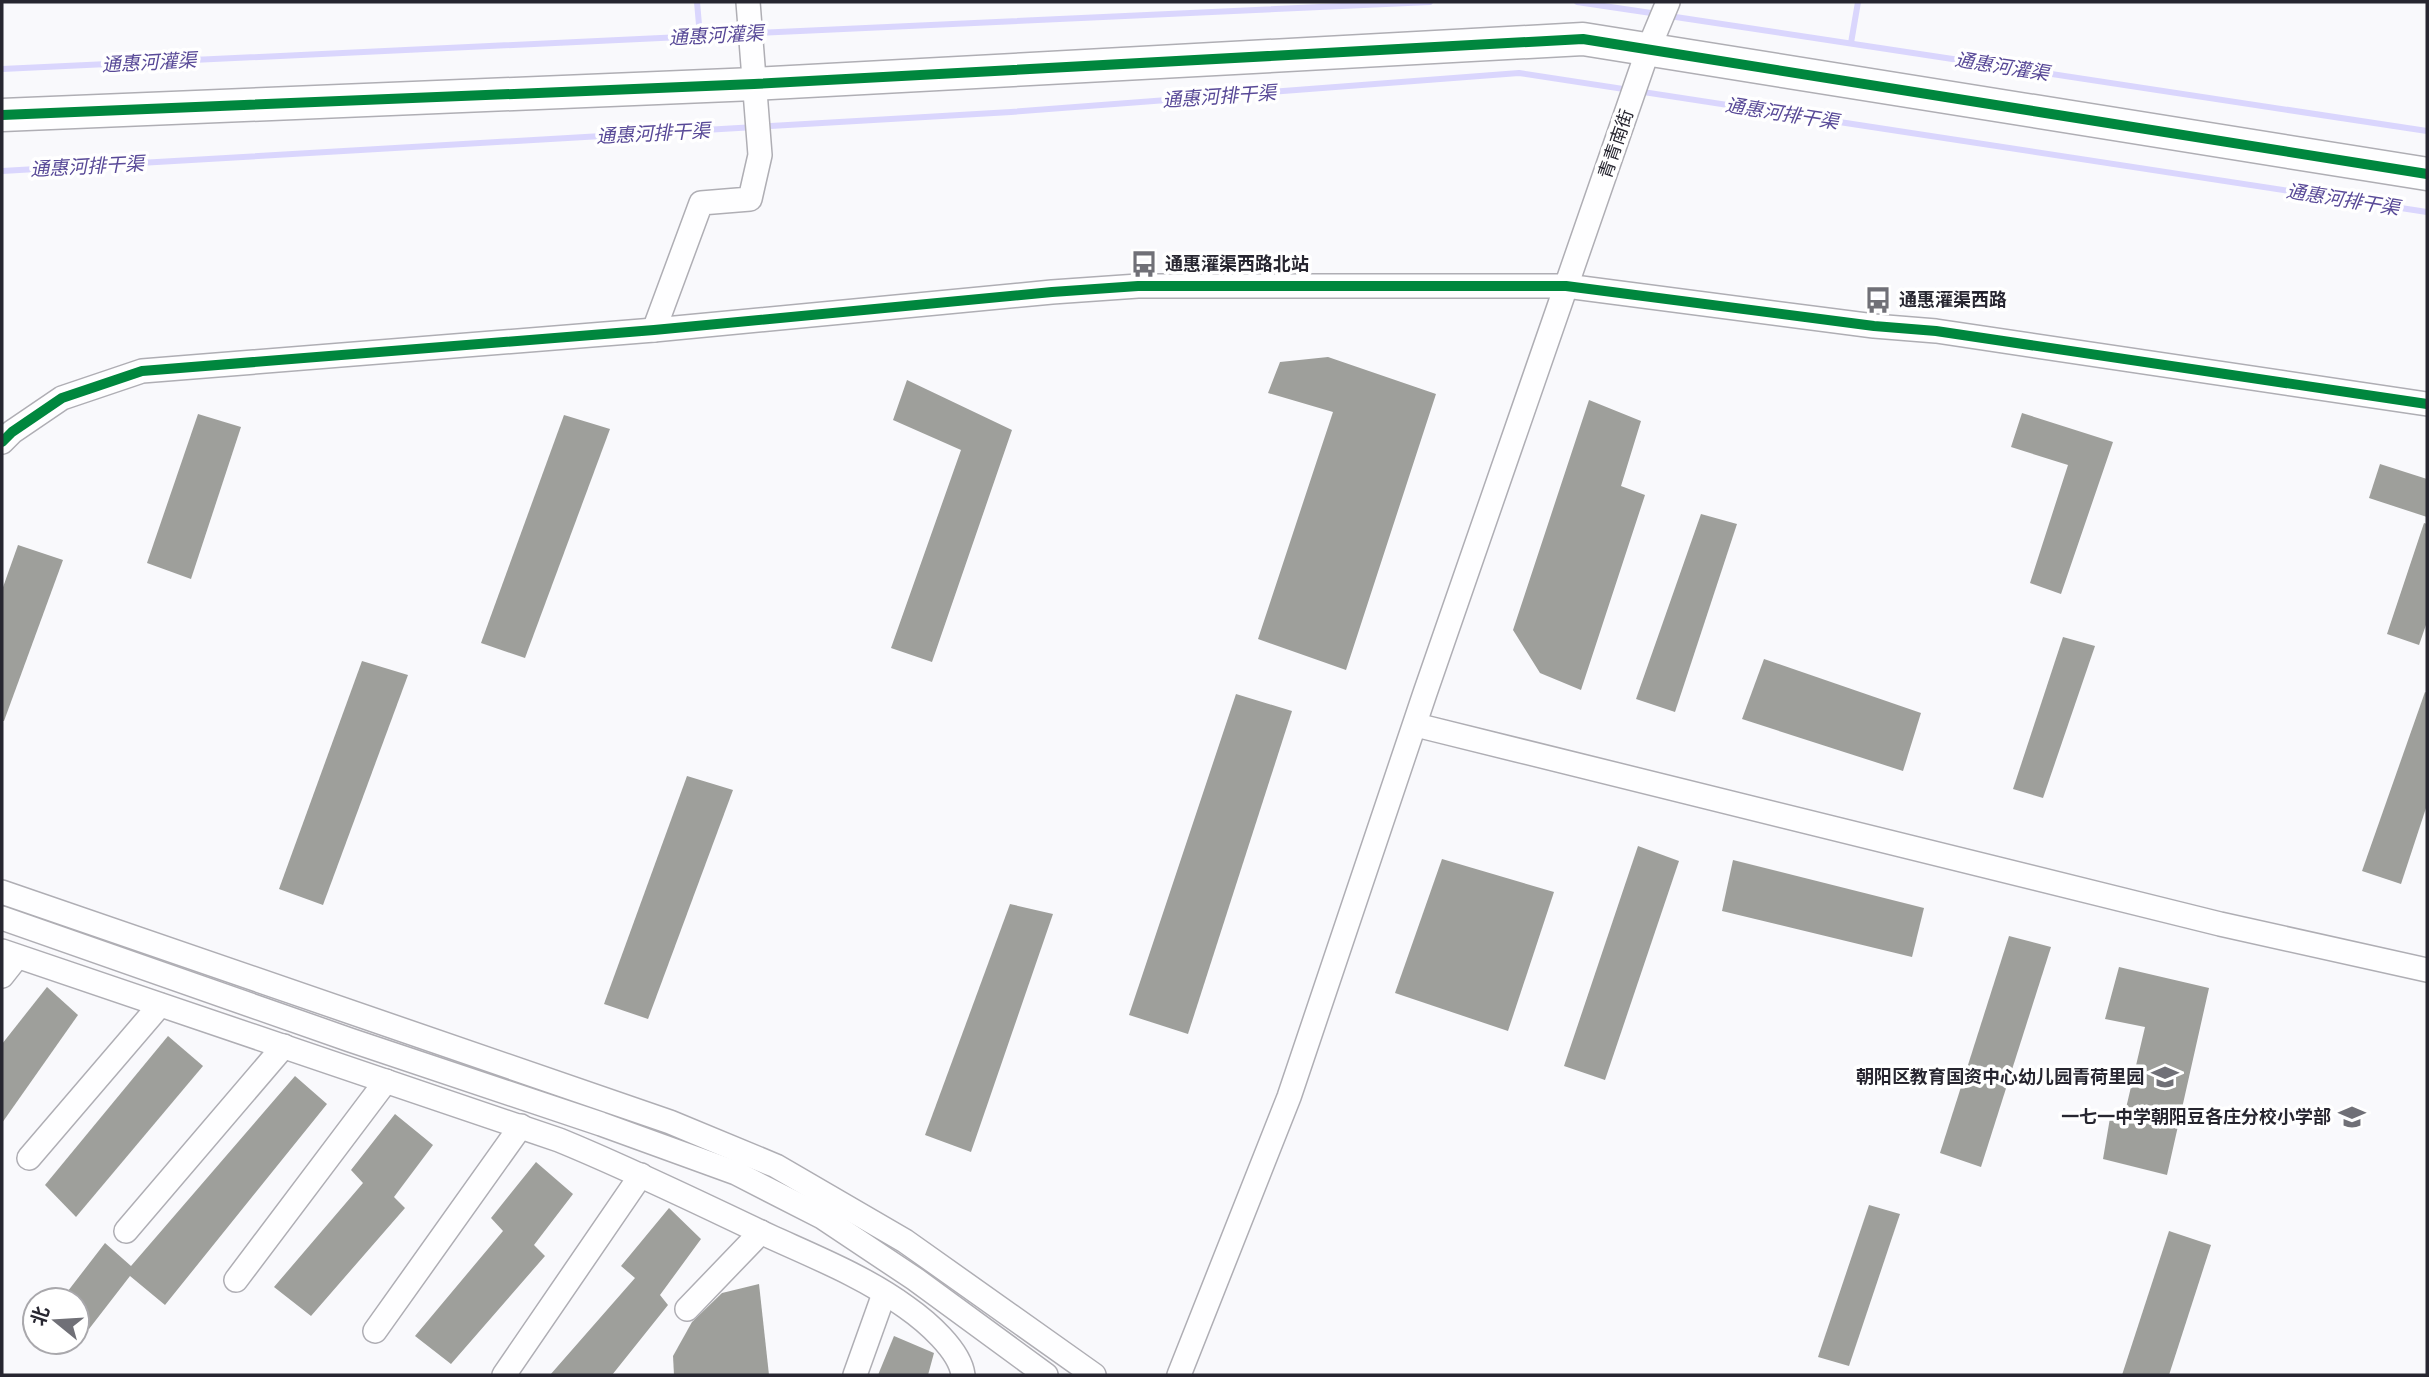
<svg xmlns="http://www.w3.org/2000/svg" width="2429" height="1377" viewBox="0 0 2429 1377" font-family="'Archivo Narrow','Noto Sans SC',sans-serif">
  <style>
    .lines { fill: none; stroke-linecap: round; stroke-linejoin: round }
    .stream { stroke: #dad6fd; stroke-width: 6 }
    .building { fill: #9e9f9b }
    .street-casing { stroke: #afaeb4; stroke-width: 26 }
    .secondary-casing { stroke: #afaeb4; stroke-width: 35 }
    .street { stroke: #fefeff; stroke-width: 23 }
    .secondary { stroke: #fefeff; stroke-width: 32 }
    .cycleway-casing { stroke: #fff; stroke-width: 15 }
    .cycleway { stroke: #00873e; stroke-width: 10 }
    .labels { text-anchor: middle; stroke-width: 7; stroke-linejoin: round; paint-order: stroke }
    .street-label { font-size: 18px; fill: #272630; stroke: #fff }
    .poi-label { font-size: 18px; font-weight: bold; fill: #272630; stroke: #fff; text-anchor: start }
    .water-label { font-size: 19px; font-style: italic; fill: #584997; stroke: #fff }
  </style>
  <rect width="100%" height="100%" fill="#f9f9fc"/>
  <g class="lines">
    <!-- stream -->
    <g class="stream">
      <polyline points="697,2 700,36"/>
      <polyline points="1577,2 1658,14"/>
      <polyline points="1669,16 2427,131"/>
      <polyline points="755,33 1430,2"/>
      <polyline points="1851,43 1858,2"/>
      <polyline points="2,69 745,34"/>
      <polyline points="2,171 1011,112 1519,73 2427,212"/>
    </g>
  </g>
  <!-- building -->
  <g class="building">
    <polygon points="1328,357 1436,394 1346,670 1258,639 1333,412 1268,393 1280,362"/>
    <polygon points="907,380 1012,430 932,662 891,648 961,450 893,420"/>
    <polygon points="1589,400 1641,421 1621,486 1645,495 1581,690 1540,673 1513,630"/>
    <polygon points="2022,413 2113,442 2061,594 2030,583 2068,465 2011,447"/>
    <polygon points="198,414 241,427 191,579 147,563"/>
    <polygon points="564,415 610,429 525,658 481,643"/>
    <polygon points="2380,464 2427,479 2427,517 2369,498"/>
    <polygon points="1701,514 1737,524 1675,712 1636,699"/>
    <polygon points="2424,523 2427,524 2427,622 2419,645 2387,634"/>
    <polygon points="18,545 63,560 4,721 2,721 2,590"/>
    <polygon points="2063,637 2095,646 2043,798 2013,789"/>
    <polygon points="1764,659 1921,713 1903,771 1742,719"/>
    <polygon points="362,661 408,675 323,905 279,889"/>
    <polygon points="2425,692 2427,693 2427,805 2401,884 2362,871"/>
    <polygon points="1236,694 1292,711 1188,1034 1129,1015"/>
    <polygon points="687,776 733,790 648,1019 604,1004"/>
    <polygon points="1638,846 1679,861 1605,1080 1564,1066"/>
    <polygon points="1442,859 1554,892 1508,1031 1395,993"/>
    <polygon points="1733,860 1924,908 1912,957 1722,911"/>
    <polygon points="1010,904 1053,914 971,1152 925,1135"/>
    <polygon points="2009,936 2051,947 1981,1167 1940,1153"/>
    <polygon points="2119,967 2209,988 2167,1175 2103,1159 2110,1118 2123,1121 2145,1027 2105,1019"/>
    <polygon points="47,987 78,1015 2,1123 2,1044"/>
    <polygon points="168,1036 203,1066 76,1217 45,1185"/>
    <polygon points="295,1076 327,1104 165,1305 130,1276 89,1329 77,1319 77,1300 61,1300 105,1243 131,1266"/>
    <polygon points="395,1114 433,1145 394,1197 405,1208 311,1316 274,1287 363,1183 351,1170"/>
    <polygon points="536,1162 573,1194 534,1245 545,1256 451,1364 415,1336 503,1231 491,1218"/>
    <polygon points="1869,1205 1900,1214 1849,1366 1818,1357"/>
    <polygon points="669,1208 701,1239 660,1295 668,1305 612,1375 550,1375 635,1278 621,1266"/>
    <polygon points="2169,1231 2211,1245 2169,1375 2122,1375"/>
    <polygon points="759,1284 769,1375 674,1375 673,1356 692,1322 722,1293"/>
    <polygon points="894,1336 934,1353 928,1375 878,1375"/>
  </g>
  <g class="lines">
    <defs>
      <g id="street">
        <polyline points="654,330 701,203 750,199 760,155 748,2"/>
        <polyline points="2,442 12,432 62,398 142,371 654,330 1052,292 1138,286 1566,286 1874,326 1936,331 2427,404"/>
        <polyline points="1416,725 2220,924 2427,970"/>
        <polyline points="2,892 670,1122 776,1166 905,1241 1094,1375"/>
        <polyline points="2,918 350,1040 601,1124 736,1173 822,1217 915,1279 1046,1375"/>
        <path d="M2,951L559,1140C630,1169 699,1203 769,1236C815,1257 865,1277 906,1307C926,1321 960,1350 963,1375"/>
        <polyline points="2,976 17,957"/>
        <polyline points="29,1158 160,1005"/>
        <polyline points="126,1231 284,1046"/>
        <polyline points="236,1280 386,1081"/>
        <polyline points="687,1309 761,1232"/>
        <polyline points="375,1331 521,1126"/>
        <polyline points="504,1375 641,1175"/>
        <polyline points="855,1375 884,1294"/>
        <polyline points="1179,1375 1289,1097 1425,693 1648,50 1668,2"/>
      </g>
      <polyline id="secondary" points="2,115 754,84 1583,39 2427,174"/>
    </defs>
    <!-- street casing -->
    <use href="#street" class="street-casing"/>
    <!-- secondary casing -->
    <use href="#secondary" class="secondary-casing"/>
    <!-- street -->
    <use href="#street" class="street"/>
    <!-- secondary -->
    <use href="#secondary" class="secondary"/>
    <defs>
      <g id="cycleway">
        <polyline points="2,115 754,84 1583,39 2427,174"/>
        <polyline points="2,442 12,432 62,398 142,371 654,330 1052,292 1138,286 1566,286 1874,326 1936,331 2427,404"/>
      </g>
    </defs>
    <!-- cycleway casing -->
    <use href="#cycleway" class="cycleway-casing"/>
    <!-- cycleway -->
    <use href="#cycleway" class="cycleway"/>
  </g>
  <!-- icons -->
  <defs>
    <symbol id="bus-bare" viewBox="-9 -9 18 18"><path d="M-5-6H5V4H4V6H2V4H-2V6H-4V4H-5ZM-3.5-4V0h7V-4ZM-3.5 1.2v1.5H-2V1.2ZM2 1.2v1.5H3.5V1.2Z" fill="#707077" stroke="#fff" stroke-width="2.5" paint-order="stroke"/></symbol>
    <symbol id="school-bare" viewBox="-9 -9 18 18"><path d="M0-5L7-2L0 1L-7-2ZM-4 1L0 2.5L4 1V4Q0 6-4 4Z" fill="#707077" stroke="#fff" stroke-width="2.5" paint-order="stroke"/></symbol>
  </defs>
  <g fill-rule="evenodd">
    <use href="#bus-bare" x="1125" y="245" width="38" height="38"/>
    <use href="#bus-bare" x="1859" y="281" width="38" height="38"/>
    <use href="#school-bare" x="2146" y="1058" width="38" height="38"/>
    <use href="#school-bare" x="2333" y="1098" width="38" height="38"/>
  </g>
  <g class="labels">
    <!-- street labels -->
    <g class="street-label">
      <text transform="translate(1616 144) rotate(-71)" y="6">青青南街</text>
    </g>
    <!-- poi labels -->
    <g class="poi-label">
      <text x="1165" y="270">通惠灌渠西路北站</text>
      <text x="1899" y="306">通惠灌渠西路</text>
      <text x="2144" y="1083" text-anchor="end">朝阳区教育国资中心幼儿园青荷里园</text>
      <text x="2331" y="1123" text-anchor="end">一七一中学朝阳豆各庄分校小学部</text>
    </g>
    <!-- water labels -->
    <g class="water-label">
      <text transform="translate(716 35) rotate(-3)" y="7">通惠河灌渠</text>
      <text transform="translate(149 62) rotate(-3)" y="7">通惠河灌渠</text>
      <text transform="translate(2002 66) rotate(9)" y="7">通惠河灌渠</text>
      <text transform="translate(1219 96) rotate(-4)" y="7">通惠河排干渠</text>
      <text transform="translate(1782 113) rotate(9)" y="7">通惠河排干渠</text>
      <text transform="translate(653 133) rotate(-3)" y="7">通惠河排干渠</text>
      <text transform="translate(87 166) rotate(-3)" y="7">通惠河排干渠</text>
      <text transform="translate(2343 199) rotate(9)" y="7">通惠河排干渠</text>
    </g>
  </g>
  <!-- border -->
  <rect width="2429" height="1377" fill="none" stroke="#272630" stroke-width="7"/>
  <!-- north arrow -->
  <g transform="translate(56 1321) rotate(288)"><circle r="33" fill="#ffffff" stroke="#a9a8ac" stroke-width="2"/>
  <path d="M0-5L12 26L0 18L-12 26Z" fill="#707077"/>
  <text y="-10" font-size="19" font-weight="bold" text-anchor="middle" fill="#272630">北</text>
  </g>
</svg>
